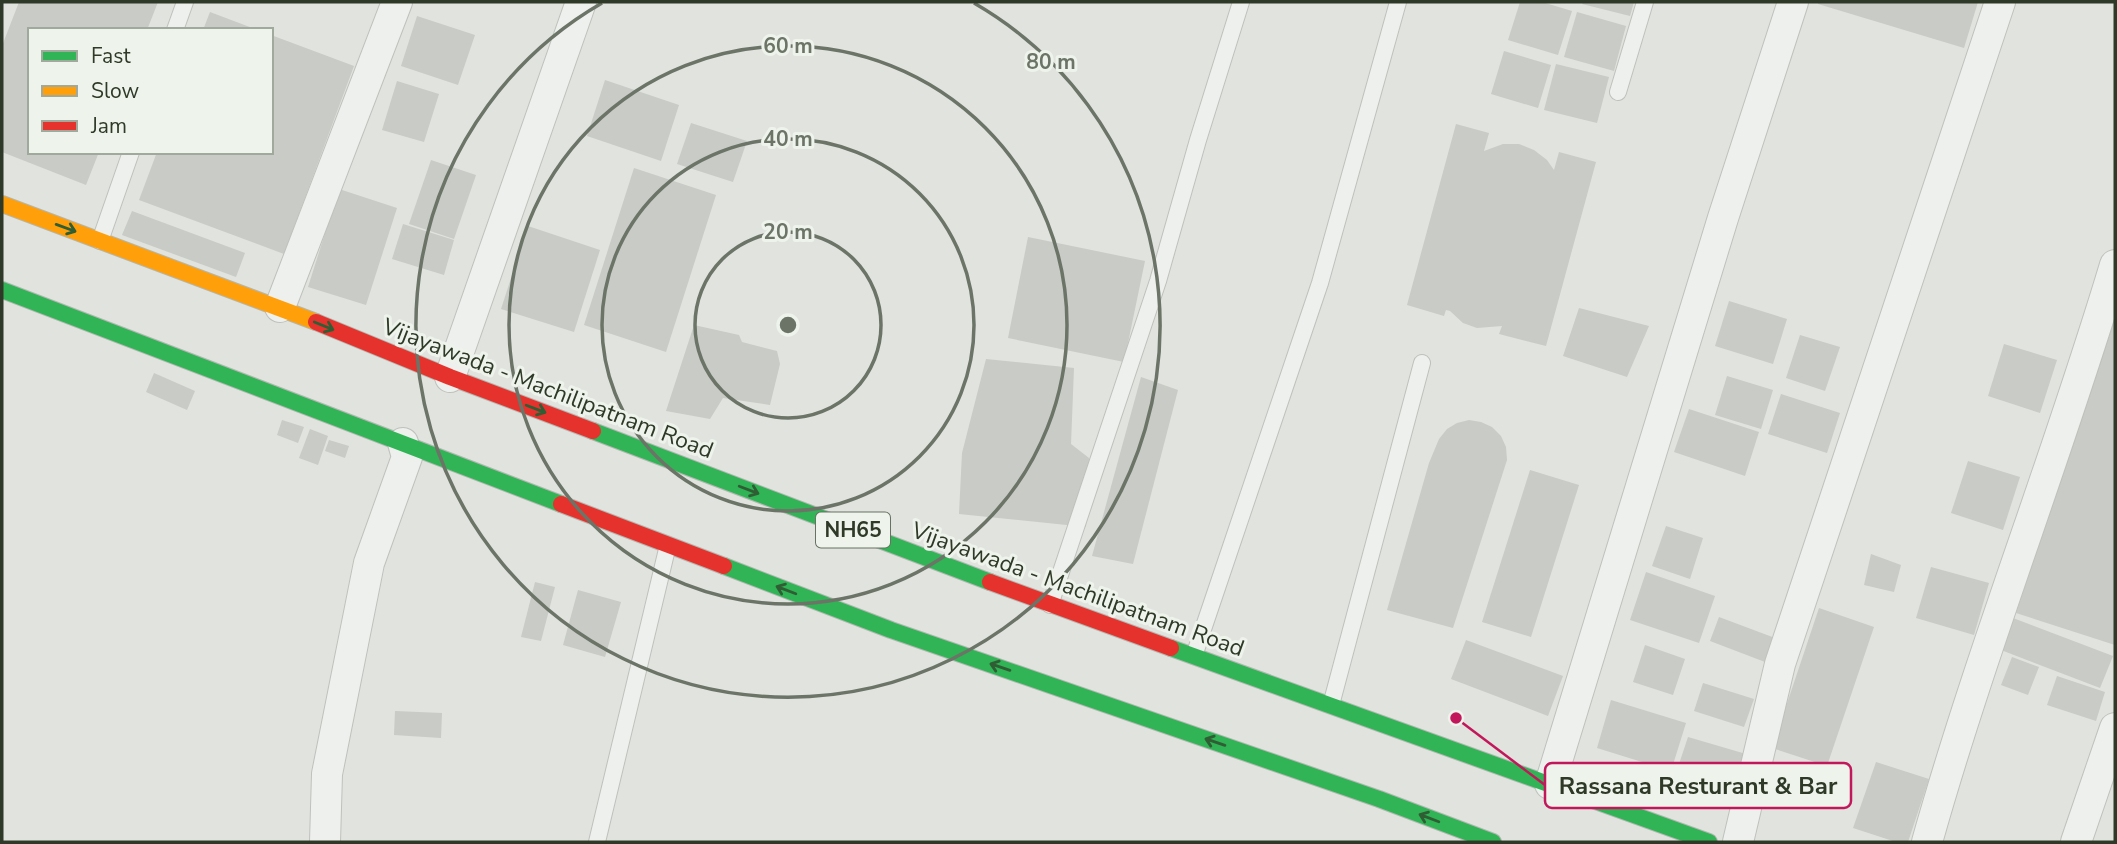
<svg xmlns="http://www.w3.org/2000/svg" width="2117" height="844" viewBox="0 0 2117 844" font-family="'Nunito Sans',sans-serif">
  <style>
    .building { fill: #c8cbc6 }
    .lines { fill: none; stroke-linecap: round; stroke-linejoin: round }
    .lane-casing { stroke: #bec1bc; stroke-width: 18 }
    .street-casing { stroke: #bec1bc; stroke-width: 32 }
    .fast-casing { stroke: #b3b7b1; stroke-width: 18 }
    .slow-casing { stroke: #b3b7b1; stroke-width: 18 }
    .jam-casing { stroke: #b3b7b1; stroke-width: 18 }
    .lane { stroke: #eef0ed; stroke-width: 16 }
    .street { stroke: #eef0ed; stroke-width: 30 }
    .fast { stroke: #30b455; stroke-width: 16 }
    .slow { stroke: #ff9f0a; stroke-width: 16 }
    .jam { stroke: #e5322d; stroke-width: 16 }
    .oneway { stroke: #2f5e35 }
    .ring { fill: none; stroke: #6c7467; stroke-width: 3.5 }
    .labels { text-anchor: middle; stroke-width: 6; stroke-linejoin: round; paint-order: stroke }
    .shield { fill: #eef3eb; stroke: #687162; stroke-width: 2 }
    .shield-label { font-size: 21px; font-weight: bold; fill: #2e3927 }
    .street-label { font-size: 23px; fill: #2e3927; stroke: #eef3eb }
    .centre { fill: #6c7467; stroke: #eef3eb; stroke-width: 3.5 }
    .ring-label { font-size: 21px; text-anchor: middle; font-weight: bold; fill: #6c7467; stroke: #eef3eb; stroke-width: 6; stroke-linejoin: round; paint-order: stroke }
    .leader { fill: none; stroke: #c2185b; stroke-width: 2.5 }
    .callout-dot { fill: #c2185b; stroke: #eef3eb; stroke-width: 2.5 }
    .callout { fill: #eef3eb; stroke: #c2185b; stroke-width: 2.5 }
    .callout-label { font-size: 24px; text-anchor: middle; font-weight: bold; fill: #2e3927 }
  </style>
  <rect width="100%" height="100%" fill="#e0e3de"/>
  <!-- building -->
  <g class="building">
    <polygon points="19,2 158,2 147,30 30,30 30,152 99,152 86,185 2,152 2,46"/>
    <polygon points="1520,2 1542,2 1572,11 1558,55 1508,40"/>
    <polygon points="1583,2 1634,2 1630,16 1582,4"/>
    <polygon points="1818,2 1978,2 1964,48 1818,4"/>
    <polygon points="210,12 255,29 255,30 203,30"/>
    <polygon points="1577,12 1626,26 1614,71 1564,57"/>
    <polygon points="417,16 475,35 458,85 401,66"/>
    <polygon points="271,35 354,66 284,254 139,200 157,152 271,152"/>
    <polygon points="1504,51 1551,65 1538,108 1491,94"/>
    <polygon points="1556,64 1609,77 1597,123 1544,110"/>
    <polygon points="605,80 679,105 661,161 587,136"/>
    <polygon points="397,81 439,94 424,142 382,130"/>
    <polygon points="691,123 747,141 733,182 677,164"/>
    <polygon points="1456,124 1489,133 1484,151 1503,144 1519,144 1534,150 1547,160 1554,170 1559,152 1596,162 1546,346 1499,334 1502,326 1477,328 1463,323 1450,311 1446,310 1444,316 1407,305"/>
    <polygon points="431,160 476,175 454,239 409,224"/>
    <polygon points="634,168 716,195 666,352 584,325"/>
    <polygon points="339,189 397,208 366,305 308,287"/>
    <polygon points="132,211 245,253 236,277 122,235"/>
    <polygon points="403,224 454,240 444,275 392,259"/>
    <polygon points="528,226 600,250 574,332 501,309"/>
    <polygon points="1028,237 1145,261 1124,362 1008,338"/>
    <polygon points="1729,301 1787,319 1773,364 1715,346"/>
    <polygon points="1579,308 1649,326 1627,377 1563,356"/>
    <polygon points="2115,313 2115,645 2016,613"/>
    <polygon points="694,325 739,335 742,342 777,351 780,364 770,405 723,398 710,419 666,411"/>
    <polygon points="1800,335 1840,347 1825,391 1786,378"/>
    <polygon points="2004,344 2057,360 2040,413 1988,396"/>
    <polygon points="986,359 1074,368 1071,444 1089,458 1086,527 959,514 962,453"/>
    <polygon points="154,373 195,391 187,410 146,392"/>
    <polygon points="1727,376 1773,390 1761,429 1715,415"/>
    <polygon points="1141,377 1178,390 1133,564 1092,556"/>
    <polygon points="1781,394 1840,413 1827,453 1768,434"/>
    <polygon points="1689,409 1759,432 1745,476 1674,452"/>
    <polygon points="282,420 304,427 298,443 277,435"/>
    <polygon points="1469,420 1481,422 1492,427 1501,436 1506,447 1507,460 1453,628 1387,610 1429,463 1439,439 1447,429 1457,423"/>
    <polygon points="310,429 328,436 318,465 299,458"/>
    <polygon points="329,440 349,446 345,458 325,451"/>
    <polygon points="1968,461 2020,477 2003,530 1951,513"/>
    <polygon points="1530,470 1579,485 1531,637 1482,622"/>
    <polygon points="1666,526 1703,538 1690,579 1652,566"/>
    <polygon points="1871,554 1901,565 1894,592 1864,585"/>
    <polygon points="1931,567 1989,583 1974,635 1916,618"/>
    <polygon points="1646,572 1715,596 1699,643 1630,620"/>
    <polygon points="535,582 555,587 541,641 521,637"/>
    <polygon points="578,590 621,602 605,657 563,645"/>
    <polygon points="1819,608 1874,627 1827,766 1772,748"/>
    <polygon points="1719,617 1775,638 1765,662 1710,641"/>
    <polygon points="2013,618 2113,656 2100,688 2001,650"/>
    <polygon points="1466,640 1563,676 1548,716 1451,679"/>
    <polygon points="1645,645 1685,659 1673,695 1633,682"/>
    <polygon points="2012,657 2039,667 2028,695 2001,685"/>
    <polygon points="2057,676 2105,692 2096,721 2047,705"/>
    <polygon points="1703,683 1754,699 1744,727 1694,711"/>
    <polygon points="1611,700 1686,723 1671,771 1597,748"/>
    <polygon points="395,711 442,713 441,738 394,735"/>
    <polygon points="1688,737 1746,754 1735,780 1679,764"/>
    <polygon points="1876,762 1929,779 1908,842 1896,842 1853,828"/>
  </g>
  <g class="lines">
    <defs>
      <g id="lane">
        <polyline points="175,30 185,2"/>
        <polyline points="1618,92 1645,2"/>
        <polyline points="100,241 131,152"/>
        <polyline points="1050,605 1158,281 1198,140 1241,2"/>
        <polyline points="1194,656 1320,283 1398,2"/>
        <polyline points="1331,705 1422,363"/>
        <polyline points="597,842 668,545"/>
      </g>
      <g id="street">
        <polyline points="280,307 397,2"/>
        <polyline points="450,377 581,2"/>
        <polyline points="1550,784 1723,218 1793,2"/>
        <polyline points="325,842 327,774 369,563 407,457 403,443"/>
        <polyline points="1738,842 1780,664 2000,2"/>
        <path d="M1927,842C1982,647 2057,459 2115,265"/>
        <polyline points="2076,842 2115,728"/>
      </g>
      <g id="fast">
        <polyline points="2,290 561,504"/>
        <polyline points="593,431 990,582"/>
        <polyline points="724,566 891,630 1379,799 1493,842"/>
        <polyline points="1171,648 1709,842"/>
      </g>
      <polyline id="slow" points="2,204 316,322"/>
      <g id="jam">
        <polyline points="316,322 450,377 593,431"/>
        <polyline points="561,504 724,566"/>
        <polyline points="990,582 1171,648"/>
      </g>
    </defs>
    <!-- lane casing -->
    <use href="#lane" class="lane-casing"/>
    <!-- street casing -->
    <use href="#street" class="street-casing"/>
    <!-- fast casing -->
    <use href="#fast" class="fast-casing"/>
    <!-- slow casing -->
    <use href="#slow" class="slow-casing"/>
    <!-- jam casing -->
    <use href="#jam" class="jam-casing"/>
    <!-- lane -->
    <use href="#lane" class="lane"/>
    <!-- street -->
    <use href="#street" class="street"/>
    <!-- fast -->
    <use href="#fast" class="fast"/>
    <!-- slow -->
    <use href="#slow" class="slow"/>
    <!-- jam -->
    <use href="#jam" class="jam"/>
  </g>
  <!-- one-way arrows -->
  <defs><path id="oneway-shaft" d="M-6 0H5M1.5-3L5.5 0L1.5 3" fill="none" stroke-width="1.6" stroke-linecap="round" stroke-linejoin="round" transform="scale(1.75)"/></defs>
  <g class="oneway">
    <use href="#oneway-shaft" transform="translate(66 228) rotate(20)"/>
    <use href="#oneway-shaft" transform="translate(324 326) rotate(22)"/>
    <use href="#oneway-shaft" transform="translate(536 409) rotate(21)"/>
    <use href="#oneway-shaft" transform="translate(749 490) rotate(21)"/>
    <use href="#oneway-shaft" transform="translate(786 590) rotate(-159)"/>
    <use href="#oneway-shaft" transform="translate(1000 667) rotate(-161)"/>
    <use href="#oneway-shaft" transform="translate(1215 742) rotate(-161)"/>
    <use href="#oneway-shaft" transform="translate(1429 818) rotate(-159)"/>
  </g>
  <!-- distance rings -->
  <g class="ring">
    <circle cx="788" cy="325" r="93"/>
    <circle cx="788" cy="325" r="186"/>
    <circle cx="788" cy="325" r="279"/>
    <path d="M974 3A372 372 0 1 1 602 3"/>
  </g>
  <g class="labels">
    <!-- shield labels -->
    <rect class="shield" x="816" y="512.5" width="74" height="35" rx="5"/>
    <g class="shield-label">
      <text x="853" y="537">NH65</text>
    </g>
    <!-- street labels -->
    <g class="street-label">
      <text transform="translate(548 388) rotate(21)" y="8">Vijayawada - Machilipatnam Road</text>
      <text transform="translate(1078 589) rotate(20)" y="8">Vijayawada - Machilipatnam Road</text>
    </g>
  </g>
  <circle cx="788" cy="325" r="10" class="centre"/>
  <g class="ring-label">
    <text x="788" y="53">60 m</text>
    <text x="1051" y="69">80 m</text>
    <text x="788" y="146">40 m</text>
    <text x="788" y="239">20 m</text>
  </g>
  <!-- callouts -->
  <path class="leader" d="M1456 718L1545 785"/>
  <circle class="callout-dot" cx="1456" cy="718" r="7"/>
  <rect class="callout" x="1545" y="763" width="306" height="45" rx="7"/>
  <g class="callout-label">
    <text x="1698" y="794">Rassana Resturant &amp; Bar</text>
  </g>
  <!-- border -->
  <rect width="2117" height="844" fill="none" stroke="#2e3927" stroke-width="7"/>
  <!-- legend -->
  <rect x="28" y="28" width="245" height="126" fill="#eef3eb" stroke="#a1a99d" stroke-width="2"/>
  <rect x="42" y="51" width="35" height="10" fill="#30b455" stroke="#a1a99d" stroke-width="2"/>
  <text x="91" y="63" font-size="21" fill="#2e3927">Fast</text>
  <rect x="42" y="86" width="35" height="10" fill="#ff9f0a" stroke="#a1a99d" stroke-width="2"/>
  <text x="91" y="98" font-size="21" fill="#2e3927">Slow</text>
  <rect x="42" y="121" width="35" height="10" fill="#e5322d" stroke="#a1a99d" stroke-width="2"/>
  <text x="91" y="133" font-size="21" fill="#2e3927">Jam</text>
</svg>
